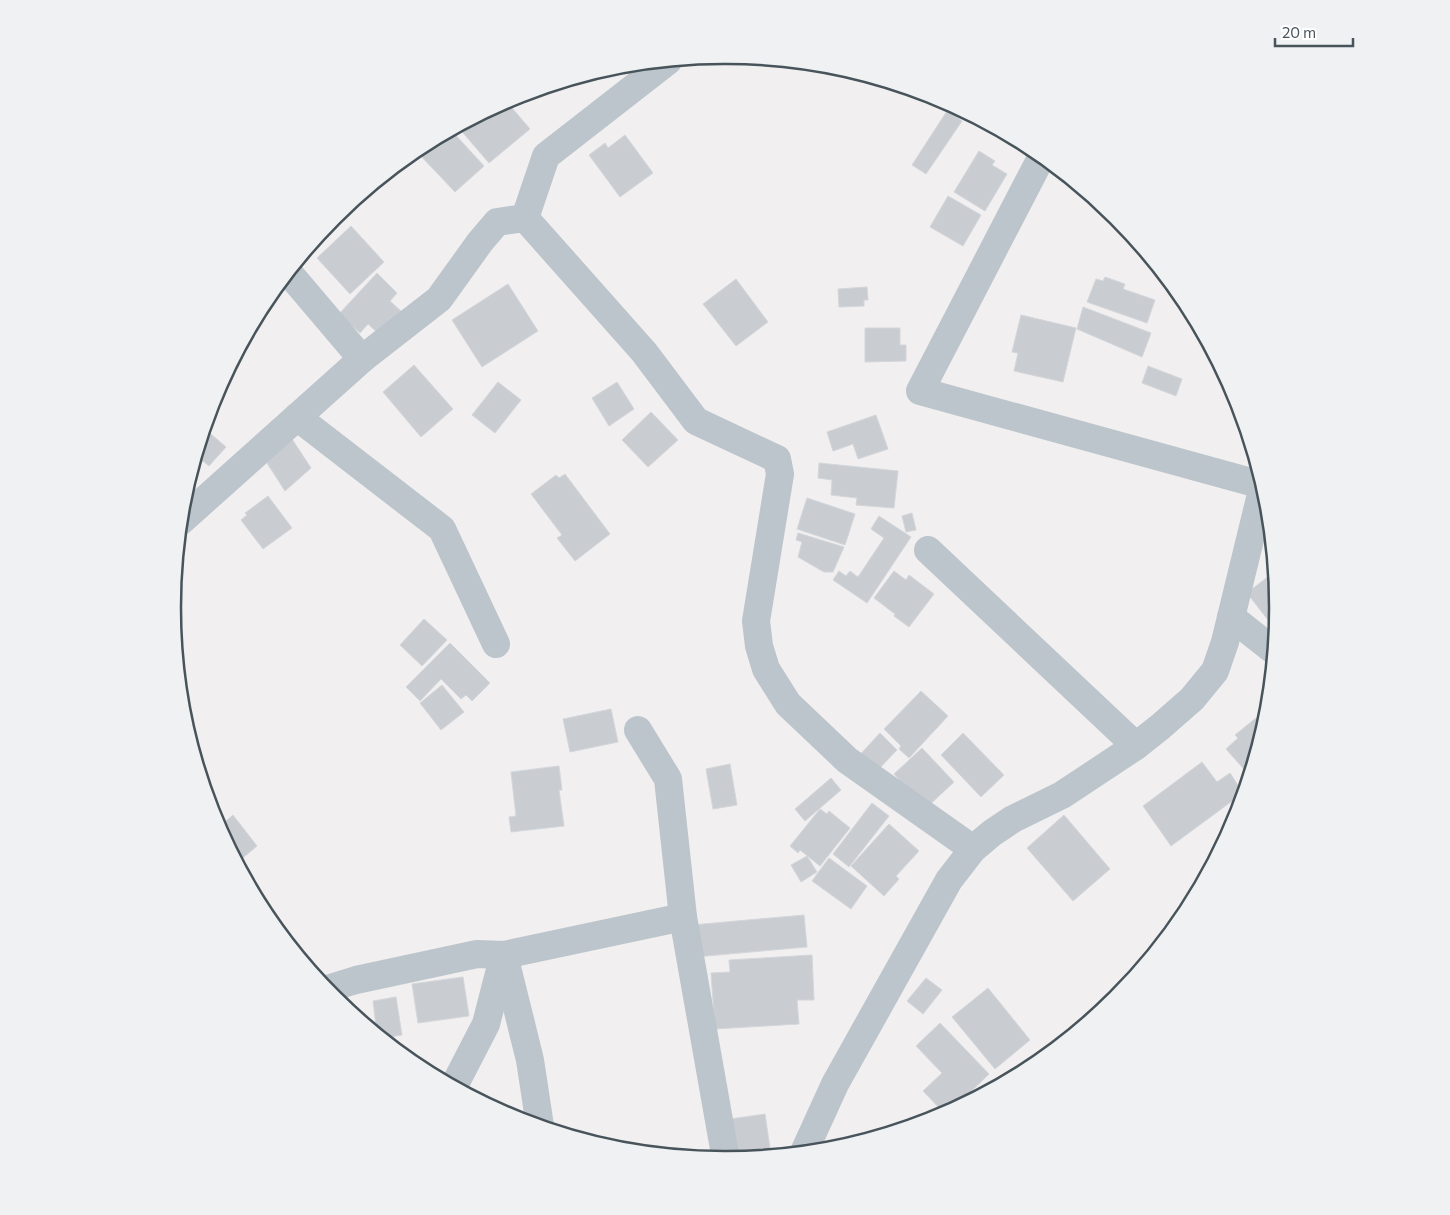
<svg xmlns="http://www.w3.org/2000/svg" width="1450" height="1215" viewBox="0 0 1450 1215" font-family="Commissioner,sans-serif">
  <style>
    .building { fill: #c9ccd1; stroke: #d3d6da }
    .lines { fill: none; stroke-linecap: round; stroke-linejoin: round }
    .minor { stroke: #bbc5cb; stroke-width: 28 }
    .rim { fill: none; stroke: #48545b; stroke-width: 2.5 }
  </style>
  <rect width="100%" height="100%" fill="#f1efef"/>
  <!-- building -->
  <g class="building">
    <polygon points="506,101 530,129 489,163 458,127"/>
    <polygon points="947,111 962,121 926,174 912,165"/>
    <polygon points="451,130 484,166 455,192 417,152 426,144"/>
    <polygon points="625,135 653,173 620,197 589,155 605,143 608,148"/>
    <polygon points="979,151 995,161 992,165 1007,174 985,211 954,192"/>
    <polygon points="948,196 981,215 963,246 930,227"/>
    <polygon points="351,226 384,262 350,294 317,258"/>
    <polygon points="377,273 397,293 390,301 402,312 380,335 368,324 360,333 339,314"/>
    <polygon points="1105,277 1125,284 1123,289 1155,300 1147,323 1087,302 1096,279 1103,281"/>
    <polygon points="736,279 768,322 736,346 703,304"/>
    <polygon points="508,284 538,331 482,367 452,320"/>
    <polygon points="867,287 868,300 864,300 864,306 839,307 838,289"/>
    <polygon points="1083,307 1151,333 1142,357 1077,329"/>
    <polygon points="1021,315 1076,328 1063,382 1014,371 1018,353 1012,352"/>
    <polygon points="865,328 900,328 900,345 906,345 906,361 865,362"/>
    <polygon points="414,365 453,409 421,437 383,392"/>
    <polygon points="1148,366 1182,379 1176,396 1142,383"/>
    <polygon points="498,382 521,400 495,433 472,415"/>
    <polygon points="617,382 634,409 609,426 592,398"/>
    <polygon points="651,412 678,440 648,467 622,440"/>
    <polygon points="876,415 888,449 858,459 853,444 833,451 827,432"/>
    <polygon points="205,429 226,447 209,466 203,461 194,471 192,469"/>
    <polygon points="292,439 311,468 285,491 267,463"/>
    <polygon points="819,463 898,471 894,508 856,505 857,498 831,495 832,480 818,478"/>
    <polygon points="565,474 610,534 575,561 557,538 562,535 531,494 556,475 559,478"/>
    <polygon points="268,496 292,528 263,549 241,520 247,515 245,513"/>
    <polygon points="807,498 855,514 845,545 797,529"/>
    <polygon points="912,513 916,530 906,532 902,516"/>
    <polygon points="879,516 911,537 867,603 833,580 839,571 846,576 850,571 858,577 884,538 871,529"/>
    <polygon points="798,533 844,547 833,572 824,572 798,557 802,542 796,540"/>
    <polygon points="894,571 906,580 909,575 934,594 909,627 894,616 895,614 874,598"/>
    <polygon points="1274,572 1277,608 1275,629 1247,593"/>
    <polygon points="424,619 447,640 422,666 400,645"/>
    <polygon points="450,643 490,683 472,701 466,695 461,699 441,679 420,701 406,687"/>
    <polygon points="442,685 464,712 441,730 420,703"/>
    <polygon points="921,691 948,716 909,758 899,749 901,746 884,729"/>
    <polygon points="611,709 618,742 570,752 563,719"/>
    <polygon points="1256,718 1264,726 1249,775 1226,749 1238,738 1235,735"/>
    <polygon points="880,733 897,750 873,775 856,759"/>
    <polygon points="963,733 1004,775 981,797 941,755"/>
    <polygon points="922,748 954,782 925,809 894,774"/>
    <polygon points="1202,762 1217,782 1230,773 1243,793 1171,846 1143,806"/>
    <polygon points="730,764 737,805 713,809 706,769"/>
    <polygon points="559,766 562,790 559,790 564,826 511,832 509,817 516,816 511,772"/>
    <polygon points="831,778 841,790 805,821 795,809"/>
    <polygon points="872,803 889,816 849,867 833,854"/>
    <polygon points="820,809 827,814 829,811 850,828 820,866 800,850 798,853 790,846"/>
    <polygon points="233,815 257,846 238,862 219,827"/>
    <polygon points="1064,815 1110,869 1073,901 1027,848"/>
    <polygon points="889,824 919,851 896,876 899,879 884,896 851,866"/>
    <polygon points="807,856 817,872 801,882 791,865"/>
    <polygon points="829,858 867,886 851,909 812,881"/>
    <polygon points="804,915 807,947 695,957 692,925"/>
    <polygon points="812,955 814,1000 797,1000 799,1024 715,1029 711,973 730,972 729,960"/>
    <polygon points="463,977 469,1016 418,1023 412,984"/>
    <polygon points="926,978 942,990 923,1014 907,1001"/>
    <polygon points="988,988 1030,1040 995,1069 952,1017"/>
    <polygon points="396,997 402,1035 383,1038 377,1034 373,1001"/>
    <polygon points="940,1023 989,1074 952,1110 945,1114 923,1091 942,1073 916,1046"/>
    <polygon points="765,1114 771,1155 735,1159 730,1119"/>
  </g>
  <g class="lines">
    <!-- minor -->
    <g class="minor">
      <polyline points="1042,156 920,391 1262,485"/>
      <polyline points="525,218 546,156 668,61"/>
      <polyline points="289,273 362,359"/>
      <polyline points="297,417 442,529 496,644"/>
      <polyline points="181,521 362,359 439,299 480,242 497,222 525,218 644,352 696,421 777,459 780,474 756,621 759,646 766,669 788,704 847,760 973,849"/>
      <polyline points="928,550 1136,746"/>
      <polyline points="1231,617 1273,650"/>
      <polyline points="638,730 668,779 683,917 726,1160"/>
      <polyline points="504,955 530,1060 540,1126"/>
      <polyline points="327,989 356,980 477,954 504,955 683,917"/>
      <polyline points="454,1086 486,1024 503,958"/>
      <polyline points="804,1152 835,1084 949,880 973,849 992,833 1013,819 1062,795 1136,746 1160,727 1192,699 1215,671 1225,642 1263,486"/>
    </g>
  </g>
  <!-- crop -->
  <path d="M0 0H1450V1215H0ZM724 64H726A543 543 0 0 1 1269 607V608A543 543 0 0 1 726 1151H724A543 543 0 0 1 181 608V607A543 543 0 0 1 724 64Z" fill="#f0f1f2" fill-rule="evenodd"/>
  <path class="rim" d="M724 64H726A543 543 0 0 1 1269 607V608A543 543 0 0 1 726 1151H724A543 543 0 0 1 181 608V607A543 543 0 0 1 724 64Z"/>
  <!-- scale -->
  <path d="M1275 38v8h78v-8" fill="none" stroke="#48545b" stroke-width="2.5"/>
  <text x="1282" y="38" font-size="15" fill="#48545b" stroke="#ffffff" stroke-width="4" paint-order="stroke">20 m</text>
</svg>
